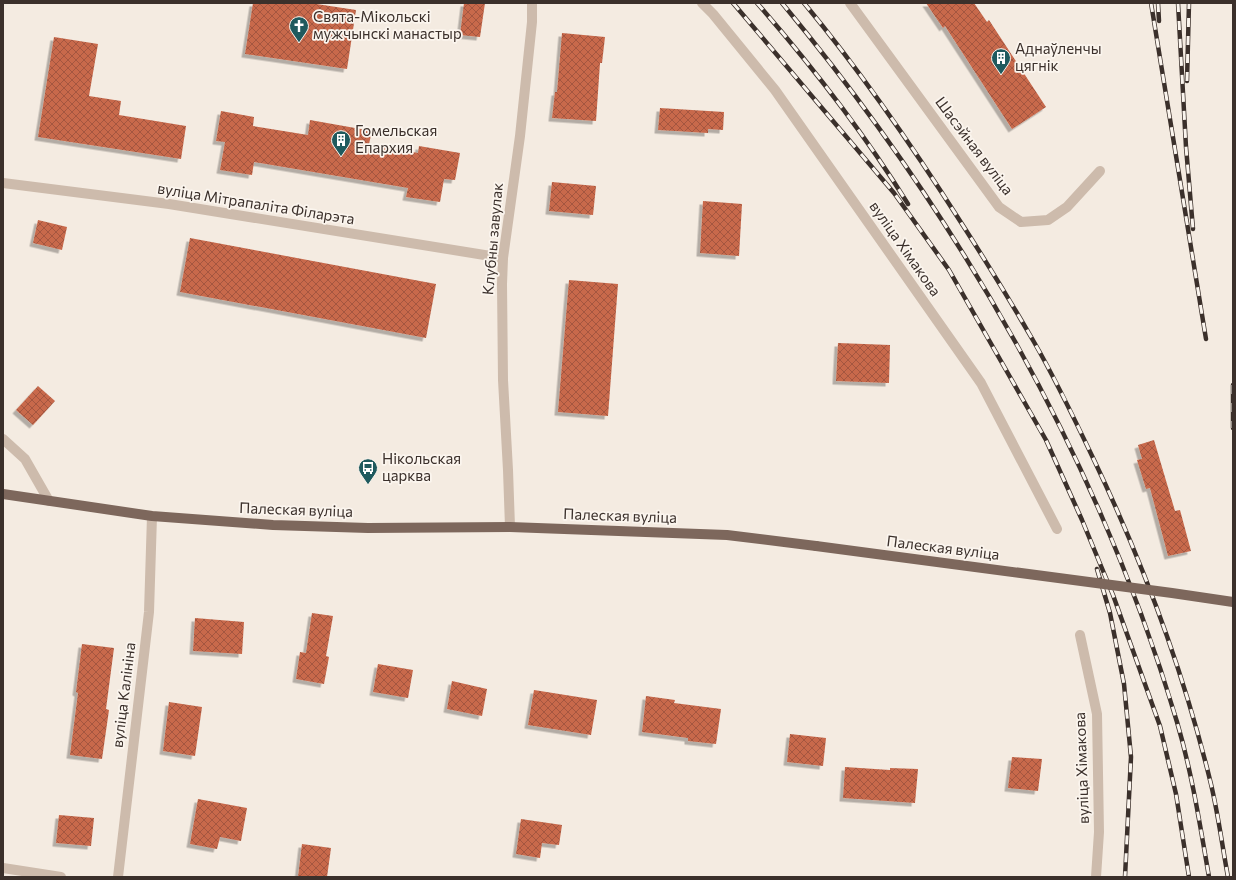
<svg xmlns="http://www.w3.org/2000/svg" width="1236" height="880" viewBox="0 0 1236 880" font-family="Commissioner,sans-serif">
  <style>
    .building { fill: url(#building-cross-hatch); filter: url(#shadow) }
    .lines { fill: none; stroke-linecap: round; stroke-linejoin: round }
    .minor { stroke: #cdbbac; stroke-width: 10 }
    .tertiary { stroke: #cdbbac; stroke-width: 10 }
    .primary { stroke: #7d675c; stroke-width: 10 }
    .rail-casing { stroke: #3b302b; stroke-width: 4.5 }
    .rail { stroke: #fbf5ee; stroke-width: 3; stroke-dasharray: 9; stroke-linecap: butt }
    .primary-bridge { stroke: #7d675c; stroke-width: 10 }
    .labels { text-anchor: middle; stroke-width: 3.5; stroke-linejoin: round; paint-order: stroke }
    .poi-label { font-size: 15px; fill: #3b302b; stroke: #fbf5ee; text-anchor: start }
    .street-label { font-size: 15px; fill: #3b302b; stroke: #fbf5ee }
  </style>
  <defs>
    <pattern id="building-cross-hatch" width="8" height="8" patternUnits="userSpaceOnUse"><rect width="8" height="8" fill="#c8694b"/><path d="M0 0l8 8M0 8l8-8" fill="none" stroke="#a4573f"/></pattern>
    <filter id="shadow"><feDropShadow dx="-3.5" dy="3.5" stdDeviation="0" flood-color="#0004"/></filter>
  </defs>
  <rect width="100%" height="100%" fill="#f4ebe1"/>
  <!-- building -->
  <g class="building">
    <polygon points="253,3 310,3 356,10 347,69 245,54"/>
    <polygon points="464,3 485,3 480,37 460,35"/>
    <polygon points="926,3 974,3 987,22 989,20 1046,107 1012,129 945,26 943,28"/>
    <polygon points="562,33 605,37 602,63 600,63 596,121 552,118 555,92 557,92"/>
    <polygon points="54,37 98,44 89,96 121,101 119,115 186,126 181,159 38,137"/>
    <polygon points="660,108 724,112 723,130 708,129 708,133 658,130"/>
    <polygon points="221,111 254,117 253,126 308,135 310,120 372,131 369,144 418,153 419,146 460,153 455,180 444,179 440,202 406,197 408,188 254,162 252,175 220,170 225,142 216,141"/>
    <polygon points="552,182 596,186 593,215 549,211"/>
    <polygon points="703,201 742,204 739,256 700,253"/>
    <polygon points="38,220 67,227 62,250 33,243"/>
    <polygon points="190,238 436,284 426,338 180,292"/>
    <polygon points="569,280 618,284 608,416 558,412"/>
    <polygon points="838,343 890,345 889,383 836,381"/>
    <polygon points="38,386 55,401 33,425 16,410"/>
    <polygon points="1154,440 1175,511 1180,510 1191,551 1168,556 1150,488 1146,489 1137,460 1142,459 1138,445"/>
    <polygon points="312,613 333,616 326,656 329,657 324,684 296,679 300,652 306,653"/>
    <polygon points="195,618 244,622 242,654 193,651"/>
    <polygon points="82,644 114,648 106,709 109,710 102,759 70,755 78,693 76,692"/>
    <polygon points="378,664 413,670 408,698 373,692"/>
    <polygon points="452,681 487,689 482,716 447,709"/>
    <polygon points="534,690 597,700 591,735 528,725"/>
    <polygon points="646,696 675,700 674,703 721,709 716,744 688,741 688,738 642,732"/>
    <polygon points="169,702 202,707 195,756 163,751"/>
    <polygon points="790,734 826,738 823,766 787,762"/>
    <polygon points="1012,757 1042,759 1038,791 1008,788"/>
    <polygon points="845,767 890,770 890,768 918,769 915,803 843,798"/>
    <polygon points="198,799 247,808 241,841 220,837 217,849 190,844"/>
    <polygon points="59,815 94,818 91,846 56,843"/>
    <polygon points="521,819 562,825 559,845 542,843 540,858 516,854"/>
    <polygon points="302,844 331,848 327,877 298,877"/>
  </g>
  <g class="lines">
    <!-- minor -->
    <g class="minor">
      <polyline points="702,3 713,14 775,90 981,383 1057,529"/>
      <polyline points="850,3 999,207 1021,222 1048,220 1067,207 1100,171"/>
      <polyline points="3,183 169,204 503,258"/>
      <polyline points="3,439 25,459 49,501"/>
      <polyline points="510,527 508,470 503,380 502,284 503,258 520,136 532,22 532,3"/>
      <polyline points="1080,635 1097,714 1099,832 1096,877"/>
    </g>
    <!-- tertiary -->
    <g class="tertiary">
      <polyline points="3,868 61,877"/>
      <polyline points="118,877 149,612 152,516"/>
    </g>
    <!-- primary -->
    <polyline class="primary" points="3,494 152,516 273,525 368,528 510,527 727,535 816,546"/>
    <defs>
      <g id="rail">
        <polyline points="733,3 894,193 949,270 1046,440 1082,520 1113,595 1160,726 1176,794 1189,877"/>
        <path d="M757,3C812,66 864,133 908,204"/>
        <path d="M782,3C957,214 1099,459 1177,722C1192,773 1200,825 1209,877"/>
        <path d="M804,3C862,73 913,147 962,224C987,263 1011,302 1034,342C1056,380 1075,420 1094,460C1143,563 1183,670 1210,780C1218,812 1222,845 1228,877"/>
        <polyline points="1151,3 1206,339"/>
        <polyline points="1158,3 1159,21"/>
        <polyline points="1178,3 1186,147 1193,229"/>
        <polyline points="1187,81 1189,3"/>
        <polyline points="1233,385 1233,428"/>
        <polyline points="1097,569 1110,613 1124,684 1131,757 1125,877"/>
      </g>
    </defs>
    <!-- rail casing -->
    <use href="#rail" class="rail-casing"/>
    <!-- rail -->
    <use href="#rail" class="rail"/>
    <!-- primary-bridge -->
    <polyline class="primary-bridge" points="816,546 1172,593 1233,602"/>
  </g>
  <!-- icons -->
  <defs>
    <symbol id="church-pin" viewBox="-11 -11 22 30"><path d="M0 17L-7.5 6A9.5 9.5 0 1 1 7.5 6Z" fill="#1f5a5e" stroke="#fbf5ee"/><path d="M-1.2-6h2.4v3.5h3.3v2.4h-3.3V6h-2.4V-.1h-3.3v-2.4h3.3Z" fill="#fff"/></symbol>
    <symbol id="building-pin" viewBox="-11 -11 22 30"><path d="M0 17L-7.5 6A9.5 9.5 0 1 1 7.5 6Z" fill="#1f5a5e" stroke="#fbf5ee"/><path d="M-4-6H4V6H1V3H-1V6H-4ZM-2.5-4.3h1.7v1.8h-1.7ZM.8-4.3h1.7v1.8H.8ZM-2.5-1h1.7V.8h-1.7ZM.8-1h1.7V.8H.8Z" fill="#fff"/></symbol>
    <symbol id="bus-pin" viewBox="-11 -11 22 30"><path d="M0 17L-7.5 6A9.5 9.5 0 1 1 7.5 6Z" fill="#1f5a5e" stroke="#fbf5ee"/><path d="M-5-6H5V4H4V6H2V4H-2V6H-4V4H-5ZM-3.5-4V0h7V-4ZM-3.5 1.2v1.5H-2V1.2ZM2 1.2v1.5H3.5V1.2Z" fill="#fff"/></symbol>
  </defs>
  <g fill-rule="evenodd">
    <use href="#church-pin" x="288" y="15" width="22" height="30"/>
    <use href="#building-pin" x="990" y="47" width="22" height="30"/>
    <use href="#building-pin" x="330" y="129" width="22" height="30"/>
    <use href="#bus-pin" x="357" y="457" width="22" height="30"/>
  </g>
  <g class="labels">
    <!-- poi labels -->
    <g class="poi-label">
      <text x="313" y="22">Свята-Мікольскі<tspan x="313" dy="17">мужчынскі манастыр</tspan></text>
      <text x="1015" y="54">Аднаўленчы<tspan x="1015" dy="17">цягнік</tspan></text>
      <text x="355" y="136">Гомельская<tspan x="355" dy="17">Епархия</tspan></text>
      <text x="382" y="464">Нікольская<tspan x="382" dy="17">царква</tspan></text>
    </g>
    <!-- street labels -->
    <g class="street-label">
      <text transform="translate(974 146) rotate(53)" y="5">Шасэйная вуліца</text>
      <text transform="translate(256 204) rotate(9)" y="5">вуліца Мітрапаліта Філарэта</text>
      <text transform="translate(493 239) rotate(-85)" y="5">Клубны завулак</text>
      <text transform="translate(905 249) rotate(55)" y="5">вуліца Хімакова</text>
      <text transform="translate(296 510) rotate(2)" y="5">Палеская вуліца</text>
      <text transform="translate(620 516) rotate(2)" y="5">Палеская вуліца</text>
      <text transform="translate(943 548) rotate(7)" y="5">Палеская вуліца</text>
      <text transform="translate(124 695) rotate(-83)" y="5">вуліца Калініна</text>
      <text transform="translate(1082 768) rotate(-92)" y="5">вуліца Хімакова</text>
    </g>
  </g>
  <!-- border -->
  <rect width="1236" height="880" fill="none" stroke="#3b302b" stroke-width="8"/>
</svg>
